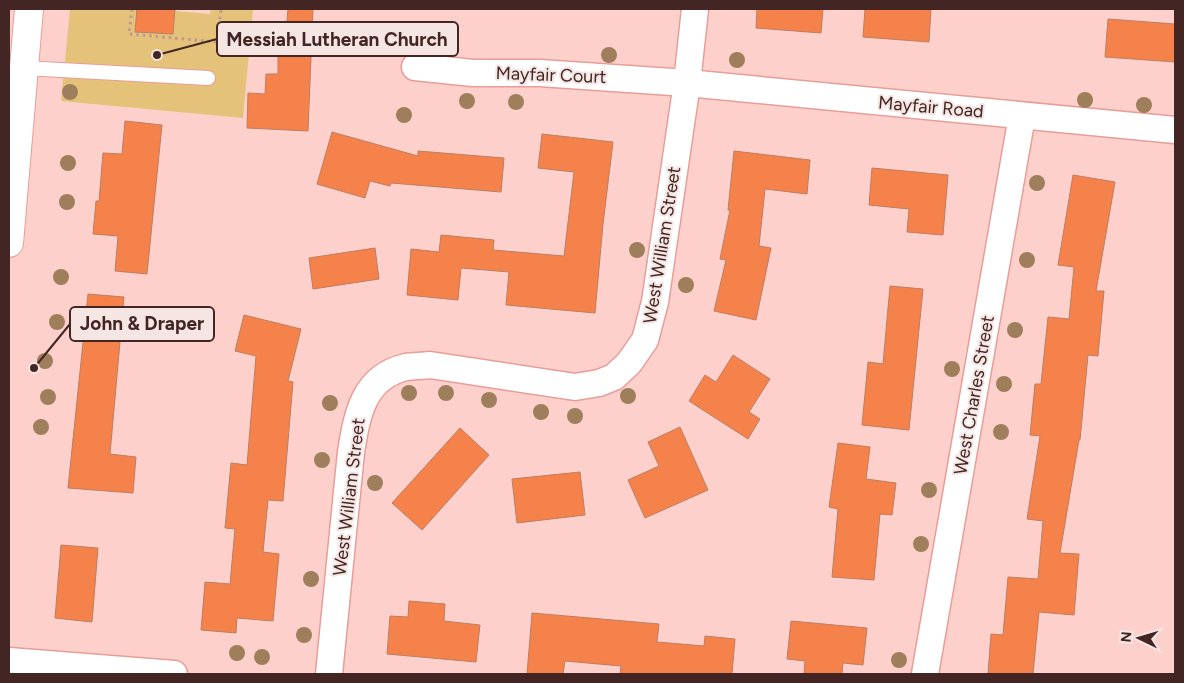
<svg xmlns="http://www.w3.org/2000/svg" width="1184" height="683" viewBox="0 0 1184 683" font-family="Figtree,sans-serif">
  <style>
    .green { fill: #e5c27a }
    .building { fill: #f5824b; stroke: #bc7e62 }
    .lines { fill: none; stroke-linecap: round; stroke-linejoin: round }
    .service-casing { stroke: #e79e98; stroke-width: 16 }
    .minor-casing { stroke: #e79e98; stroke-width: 29 }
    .tertiary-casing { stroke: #e79e98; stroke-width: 30 }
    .path { stroke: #bf9793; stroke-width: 3; stroke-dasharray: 2.5 4; stroke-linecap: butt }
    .service { stroke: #fff; stroke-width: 14 }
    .minor { stroke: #fff; stroke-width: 26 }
    .tertiary { stroke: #fff; stroke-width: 28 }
    .tree { fill: #9f7e5b }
    .labels { text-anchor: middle; stroke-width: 4; stroke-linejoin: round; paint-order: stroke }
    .street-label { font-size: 18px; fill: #432624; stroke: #f5e5e3 }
    .leader { fill: none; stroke: #432624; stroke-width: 2 }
    .callout-dot { fill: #432624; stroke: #f5e5e3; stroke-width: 2 }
    .callout { fill: #f5e5e3; stroke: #432624; stroke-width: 2 }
    .callout-label { font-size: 19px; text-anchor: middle; font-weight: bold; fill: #432624 }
  </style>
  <rect width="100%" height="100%" fill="#fed0cb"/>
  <!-- green -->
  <polygon class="green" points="70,9 137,9 135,32 172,34 175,11 210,14 211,9 253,9 243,118 61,101"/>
  <!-- building -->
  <g class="building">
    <polygon points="137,9 175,9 173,34 135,32"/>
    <polygon points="288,9 313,9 308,131 247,128 248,93 265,94 266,74 278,74 278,52 284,52"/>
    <polygon points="757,9 823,9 821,33 756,28"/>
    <polygon points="865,9 931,9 929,42 863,37"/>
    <polygon points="1108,19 1175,24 1175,62 1105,57"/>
    <polygon points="125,121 162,125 147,274 115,271 118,236 93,234 96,201 99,201 103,153 122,154"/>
    <polygon points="332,132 418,156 418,151 504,158 501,192 391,183 390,186 370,181 365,198 317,184"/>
    <polygon points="542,134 613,142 603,224 595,313 506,305 509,272 461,268 458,300 407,295 411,249 439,252 441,235 494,240 493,250 564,256 574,172 538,168"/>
    <polygon points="734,151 810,160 807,194 765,189 759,246 771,248 756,320 714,311 726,260 720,259 730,210 728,210"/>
    <polygon points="872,168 948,175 943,235 907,232 909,209 869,205"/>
    <polygon points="1073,175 1115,182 1096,291 1104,291 1098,356 1088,355 1080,440 1079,440 1060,553 1079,554 1074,615 1039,612 1033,674 988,674 991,634 1003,635 1008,577 1038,579 1043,521 1027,519 1040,436 1030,435 1035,384 1041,384 1048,317 1069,319 1074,267 1058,265"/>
    <polygon points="375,248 379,279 313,289 309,258"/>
    <polygon points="890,286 923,289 909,430 862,425 868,362 883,364"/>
    <polygon points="88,294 124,297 110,454 136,457 133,493 68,488"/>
    <polygon points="244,315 301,329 288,381 293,382 283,501 268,500 263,552 279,554 273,621 237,618 236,633 201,630 205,582 230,584 235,529 225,528 231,463 247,465 256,356 235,351"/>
    <polygon points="733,355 770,379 749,412 760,419 748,439 689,401 705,375 716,382"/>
    <polygon points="680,427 708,490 645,518 628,480 659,466 648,442"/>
    <polygon points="460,428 489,455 422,530 392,503"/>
    <polygon points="838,443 870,447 866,479 896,483 892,515 880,514 874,580 832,577 838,509 829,507"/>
    <polygon points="580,472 585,515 517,523 512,479"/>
    <polygon points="61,545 98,548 92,622 55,618"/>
    <polygon points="409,601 445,604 444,621 480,625 476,662 387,654 390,616 408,617"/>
    <polygon points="532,613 659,624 657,642 704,646 705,636 735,639 732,674 620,674 621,666 565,661 563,674 527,674"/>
    <polygon points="791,621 867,628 863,665 843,663 842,674 804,674 805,661 787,659"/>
  </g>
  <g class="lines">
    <defs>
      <polyline id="service" points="24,68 208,78"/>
      <g id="minor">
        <polyline points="415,67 473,73 540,73 687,83 1175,130"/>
        <polyline points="9,661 174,674"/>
        <path d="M329,674L351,452C357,415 363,377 406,367C414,366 422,366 430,365L575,387L599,383L614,377L629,363L645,340L655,302L687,83L695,9"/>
        <polyline points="925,674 1022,116"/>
      </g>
      <polyline id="tertiary" points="9,243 29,9"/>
    </defs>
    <!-- service casing -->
    <use href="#service" class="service-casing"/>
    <!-- minor casing -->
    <use href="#minor" class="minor-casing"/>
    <!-- tertiary casing -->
    <use href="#tertiary" class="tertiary-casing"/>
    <!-- path -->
    <polyline class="path" points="132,9 129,34 217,42 221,9"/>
    <!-- service -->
    <use href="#service" class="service"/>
    <!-- minor -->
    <use href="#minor" class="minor"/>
    <!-- tertiary -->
    <use href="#tertiary" class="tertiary"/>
  </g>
  <!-- trees -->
  <g class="tree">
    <circle cx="609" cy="55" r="8"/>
    <circle cx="737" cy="60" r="8"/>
    <circle cx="70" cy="92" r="8"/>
    <circle cx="1085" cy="100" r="8"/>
    <circle cx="467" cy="101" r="8"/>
    <circle cx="516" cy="102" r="8"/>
    <circle cx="1144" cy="105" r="8"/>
    <circle cx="404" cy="115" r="8"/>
    <circle cx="68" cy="163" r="8"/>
    <circle cx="1037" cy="183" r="8"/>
    <circle cx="67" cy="202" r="8"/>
    <circle cx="637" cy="250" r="8"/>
    <circle cx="1027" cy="260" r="8"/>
    <circle cx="61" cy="277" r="8"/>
    <circle cx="686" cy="285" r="8"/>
    <circle cx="57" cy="322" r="8"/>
    <circle cx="1015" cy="330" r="8"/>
    <circle cx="45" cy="361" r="8"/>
    <circle cx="952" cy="369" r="8"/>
    <circle cx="1004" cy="384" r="8"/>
    <circle cx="409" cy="393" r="8"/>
    <circle cx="446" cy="393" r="8"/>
    <circle cx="628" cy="396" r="8"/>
    <circle cx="48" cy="397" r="8"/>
    <circle cx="489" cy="400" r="8"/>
    <circle cx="330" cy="403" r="8"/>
    <circle cx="541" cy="412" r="8"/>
    <circle cx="575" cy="416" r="8"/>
    <circle cx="41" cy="427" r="8"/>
    <circle cx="1001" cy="432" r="8"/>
    <circle cx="322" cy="460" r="8"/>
    <circle cx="375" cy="483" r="8"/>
    <circle cx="929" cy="490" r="8"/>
    <circle cx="921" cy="544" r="8"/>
    <circle cx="311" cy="579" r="8"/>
    <circle cx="304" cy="635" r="8"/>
    <circle cx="237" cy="653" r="8"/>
    <circle cx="262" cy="657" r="8"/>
    <circle cx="899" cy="660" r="8"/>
  </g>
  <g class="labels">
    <!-- street labels -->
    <g class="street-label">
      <text transform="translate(551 75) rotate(2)" y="6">Mayfair Court</text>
      <text transform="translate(931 107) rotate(5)" y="6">Mayfair Road</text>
      <text transform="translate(662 245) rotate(-81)" y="6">West William Street</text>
      <text transform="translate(974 395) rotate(-80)" y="6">West Charles Street</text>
      <text transform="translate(349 497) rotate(-83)" y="6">West William Street</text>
    </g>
  </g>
  <!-- callouts -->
  <path class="leader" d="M157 55L217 39M34 368L70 324"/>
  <g class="callout-dot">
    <circle cx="157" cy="55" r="5"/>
    <circle cx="34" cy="368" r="5"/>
  </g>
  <g class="callout">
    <rect x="217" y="22" width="241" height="34" rx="5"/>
    <rect x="70" y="307" width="144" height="34" rx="5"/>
  </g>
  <g class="callout-label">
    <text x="337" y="46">Messiah Lutheran Church</text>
    <text x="142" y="330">John &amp; Draper</text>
  </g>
  <!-- border -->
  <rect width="1184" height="683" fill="none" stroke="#432624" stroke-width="20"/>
  <!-- north arrow -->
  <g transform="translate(1139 638) rotate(275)" stroke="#f5e5e3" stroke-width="4" paint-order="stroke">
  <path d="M0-4L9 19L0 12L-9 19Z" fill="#432624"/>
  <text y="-8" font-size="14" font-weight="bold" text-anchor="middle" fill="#432624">N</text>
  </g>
</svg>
